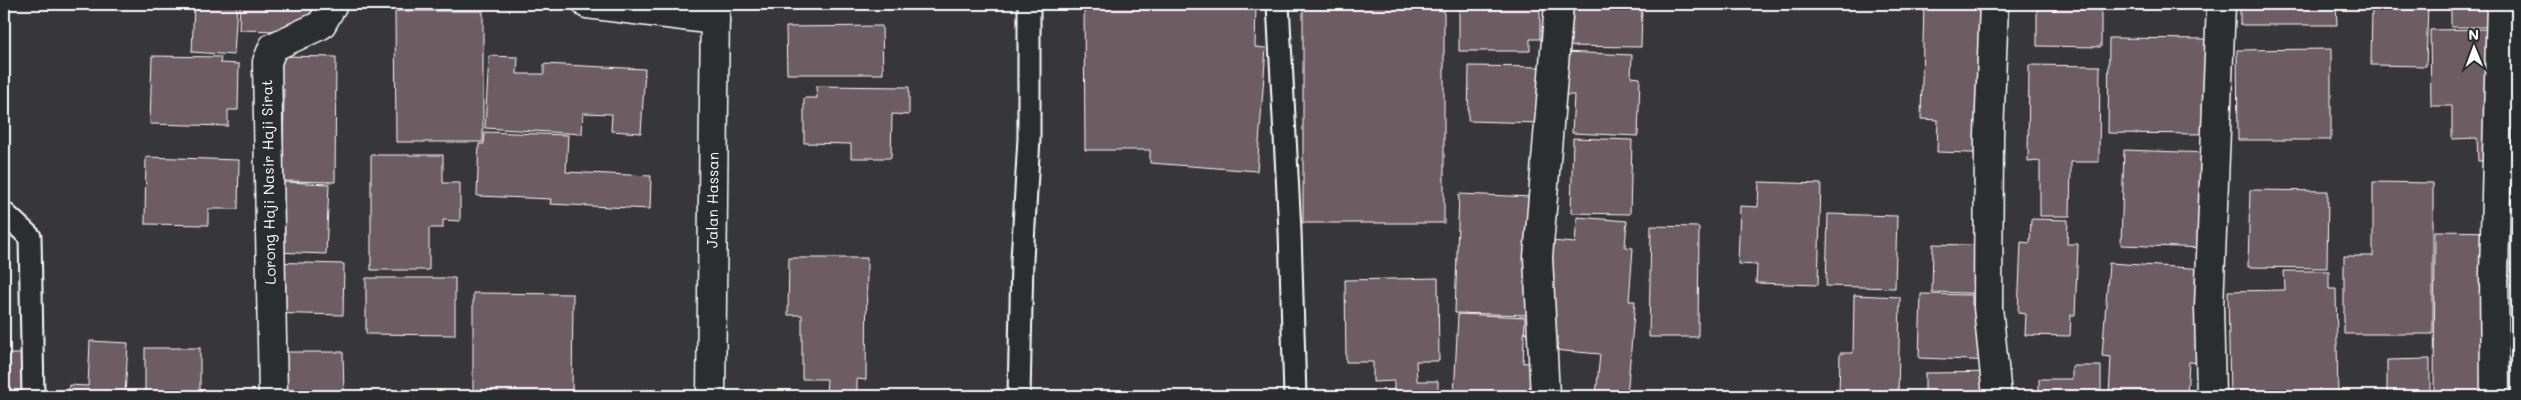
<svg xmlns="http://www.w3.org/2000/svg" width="2521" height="400" viewBox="0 0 2521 400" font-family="Mali,sans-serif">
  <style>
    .building { fill: #6d5b62; stroke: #fff }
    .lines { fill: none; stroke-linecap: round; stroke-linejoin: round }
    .service-casing { stroke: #fff; stroke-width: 25 }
    .minor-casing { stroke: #fff; stroke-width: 31 }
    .service { stroke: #2a2d2e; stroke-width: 21 }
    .minor { stroke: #2a2d2e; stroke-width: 28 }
    .labels { text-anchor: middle; stroke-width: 4; stroke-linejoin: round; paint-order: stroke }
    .street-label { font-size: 15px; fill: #fff; stroke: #2a2d2e }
  </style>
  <rect width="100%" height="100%" fill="#373638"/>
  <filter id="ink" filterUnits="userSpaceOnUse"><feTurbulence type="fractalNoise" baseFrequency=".02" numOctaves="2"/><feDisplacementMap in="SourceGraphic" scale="10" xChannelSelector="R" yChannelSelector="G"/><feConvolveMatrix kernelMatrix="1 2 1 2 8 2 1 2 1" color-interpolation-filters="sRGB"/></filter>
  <g filter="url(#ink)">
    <!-- building -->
    <g class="building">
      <polygon points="194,4 237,4 234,55 192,52"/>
      <polygon points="240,4 319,4 319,32 239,30"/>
      <polygon points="1084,4 1256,4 1255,47 1266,48 1257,171 1150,163 1150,150 1085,150"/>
      <rect x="1303" y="4" width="141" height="219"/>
      <polygon points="1459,4 1540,4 1540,39 1530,39 1530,51 1459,51"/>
      <polygon points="1563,4 1642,4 1641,47 1562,46"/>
      <polygon points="1924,4 2001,4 1999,80 2005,80 2003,154 1937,152 1938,120 1921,119"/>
      <polygon points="2037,4 2101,4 2101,47 2037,46"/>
      <polygon points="2240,4 2336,4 2337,25 2240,25"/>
      <polygon points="2372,4 2428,4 2426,66 2371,65"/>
      <rect x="2451" y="4" width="58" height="23"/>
      <polygon points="395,11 483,11 483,142 396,142"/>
      <polygon points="882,26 883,74 787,74 786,27"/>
      <polygon points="2495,29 2508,160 2478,161 2477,138 2452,139 2452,106 2431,106 2430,30"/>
      <polygon points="2109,38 2206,39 2206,134 2108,133"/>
      <polygon points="2331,49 2331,140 2238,140 2237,50"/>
      <polygon points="1564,52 1632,55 1631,77 1640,78 1638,136 1572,133 1574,95 1562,95"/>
      <polygon points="152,56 221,57 220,63 239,64 238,110 228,110 228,126 150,124"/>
      <polygon points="277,56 336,57 335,182 283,181 284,89 277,89"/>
      <polygon points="489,56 518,57 517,74 544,74 544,64 645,69 641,133 611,131 612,114 583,113 582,134 485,128"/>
      <polygon points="2029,65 2100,66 2099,162 2071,162 2070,216 2040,216 2040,161 2028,162"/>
      <polygon points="1469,66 1542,67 1540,123 1468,121"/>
      <polygon points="816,86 909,87 909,115 892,114 891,158 851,158 851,144 804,143 804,98 817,98"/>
      <polygon points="485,132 568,135 566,172 651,176 650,209 550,204 551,199 477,196 479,144 484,144"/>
      <polygon points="1573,138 1632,140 1630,214 1571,213"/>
      <polygon points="2124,150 2210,153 2206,248 2121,245"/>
      <polygon points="371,155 443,155 443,183 460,183 460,221 443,220 443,228 429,228 429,270 371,270"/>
      <polygon points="146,157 239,160 238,209 208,209 208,225 145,224"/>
      <polygon points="263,181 329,184 326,254 274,252"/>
      <polygon points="1759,182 1821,184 1818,285 1756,283 1757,265 1738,264 1740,206 1758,207"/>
      <polygon points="2373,182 2433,183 2433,334 2344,334 2344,256 2373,256"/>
      <polygon points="2250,190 2328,191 2327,268 2248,267"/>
      <polygon points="1459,194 1533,197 1529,315 1455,313"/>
      <polygon points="1828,214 1897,216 1895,288 1826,286"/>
      <polygon points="1577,217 1627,221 1625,247 1633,248 1629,301 1635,301 1627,396 1596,396 1600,354 1542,349 1551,241 1575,243"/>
      <polygon points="2031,219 2068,220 2067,244 2078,244 2075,315 2071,315 2070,336 2025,335 2026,314 2018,313 2021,242 2030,243"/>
      <polygon points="1651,226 1699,227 1698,337 1649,337"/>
      <polygon points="2435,231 2502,232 2502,259 2509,259 2507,396 2434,396"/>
      <polygon points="1933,244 2000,246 1998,294 1932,292"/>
      <polygon points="789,258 867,258 866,380 857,379 857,396 826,396 827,379 802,379 802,315 788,315"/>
      <polygon points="264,262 344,264 343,315 263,313"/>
      <polygon points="2109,263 2207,269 2201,363 2189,362 2187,396 2109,396 2111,357 2102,356"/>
      <polygon points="2284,271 2329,271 2329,289 2336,289 2338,396 2230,396 2228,291 2285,290"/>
      <polygon points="366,278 455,278 455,335 366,334"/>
      <polygon points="1438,278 1439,361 1416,361 1417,381 1438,381 1438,396 1394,396 1394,381 1373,382 1373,362 1346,362 1345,280"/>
      <polygon points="473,293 573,294 572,396 473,396"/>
      <polygon points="1921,294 1972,295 1972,305 1999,305 1997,361 1919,358"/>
      <polygon points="1854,295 1900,297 1898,396 1839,396 1840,353 1853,353"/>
      <polygon points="1458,314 1525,317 1523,363 1533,362 1532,396 1454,396"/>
      <polygon points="90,341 128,343 125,396 68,396 69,385 88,386"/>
      <rect x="145" y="348" width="55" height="48"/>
      <polygon points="267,352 343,352 344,396 267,396"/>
      <rect x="4" y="354" width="20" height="42"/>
      <polygon points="2430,359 2430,396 2387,396 2387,360"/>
      <polygon points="2072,366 2101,366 2101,396 2039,396 2039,379 2072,379"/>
      <polygon points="2006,372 2006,396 1925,396 1925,373"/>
    </g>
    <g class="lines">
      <defs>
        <g id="service">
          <polyline points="1278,4 1290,231 1295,396"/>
          <polyline points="4,213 30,237 33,396"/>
          <polyline points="1019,396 1022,260 1029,138 1029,4"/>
        </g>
        <g id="minor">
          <polyline points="587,4 715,20"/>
          <polyline points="1994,4 1989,135 1988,307 1997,396"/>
          <polyline points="273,396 267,62 273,47 321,25 333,4"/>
          <path id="s1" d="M711,396L715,4"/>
          <polyline points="1545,396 1538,257 1559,4"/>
          <polyline points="2211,396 2209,307 2221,4"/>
          <polyline points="2495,396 2494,273 2501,4"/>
        </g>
      </defs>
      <!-- service casing -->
      <use href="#service" class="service-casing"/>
      <!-- minor casing -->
      <use href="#minor" class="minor-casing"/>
      <!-- service -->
      <use href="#service" class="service"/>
      <!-- minor -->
      <use href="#minor" class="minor"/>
    </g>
  </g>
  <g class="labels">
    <!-- street labels -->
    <g class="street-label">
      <text transform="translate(269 182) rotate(-91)" y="5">Lorong Haji Nasir Haji Sirat</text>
      <text dy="5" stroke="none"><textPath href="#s1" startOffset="196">Jalan Hassan</textPath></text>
    </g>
  </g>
  <!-- margin -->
  <rect width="2521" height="400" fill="none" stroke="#2a2d2e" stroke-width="20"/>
  <rect x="10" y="10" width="2501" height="380" fill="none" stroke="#fff" stroke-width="2" filter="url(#ink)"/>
  <!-- north arrow -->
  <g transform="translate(2474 48) rotate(359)" stroke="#2a2d2e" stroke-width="4" paint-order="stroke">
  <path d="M0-4L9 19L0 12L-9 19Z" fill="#ffffff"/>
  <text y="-8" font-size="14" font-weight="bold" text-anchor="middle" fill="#ffffff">N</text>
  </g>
</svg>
